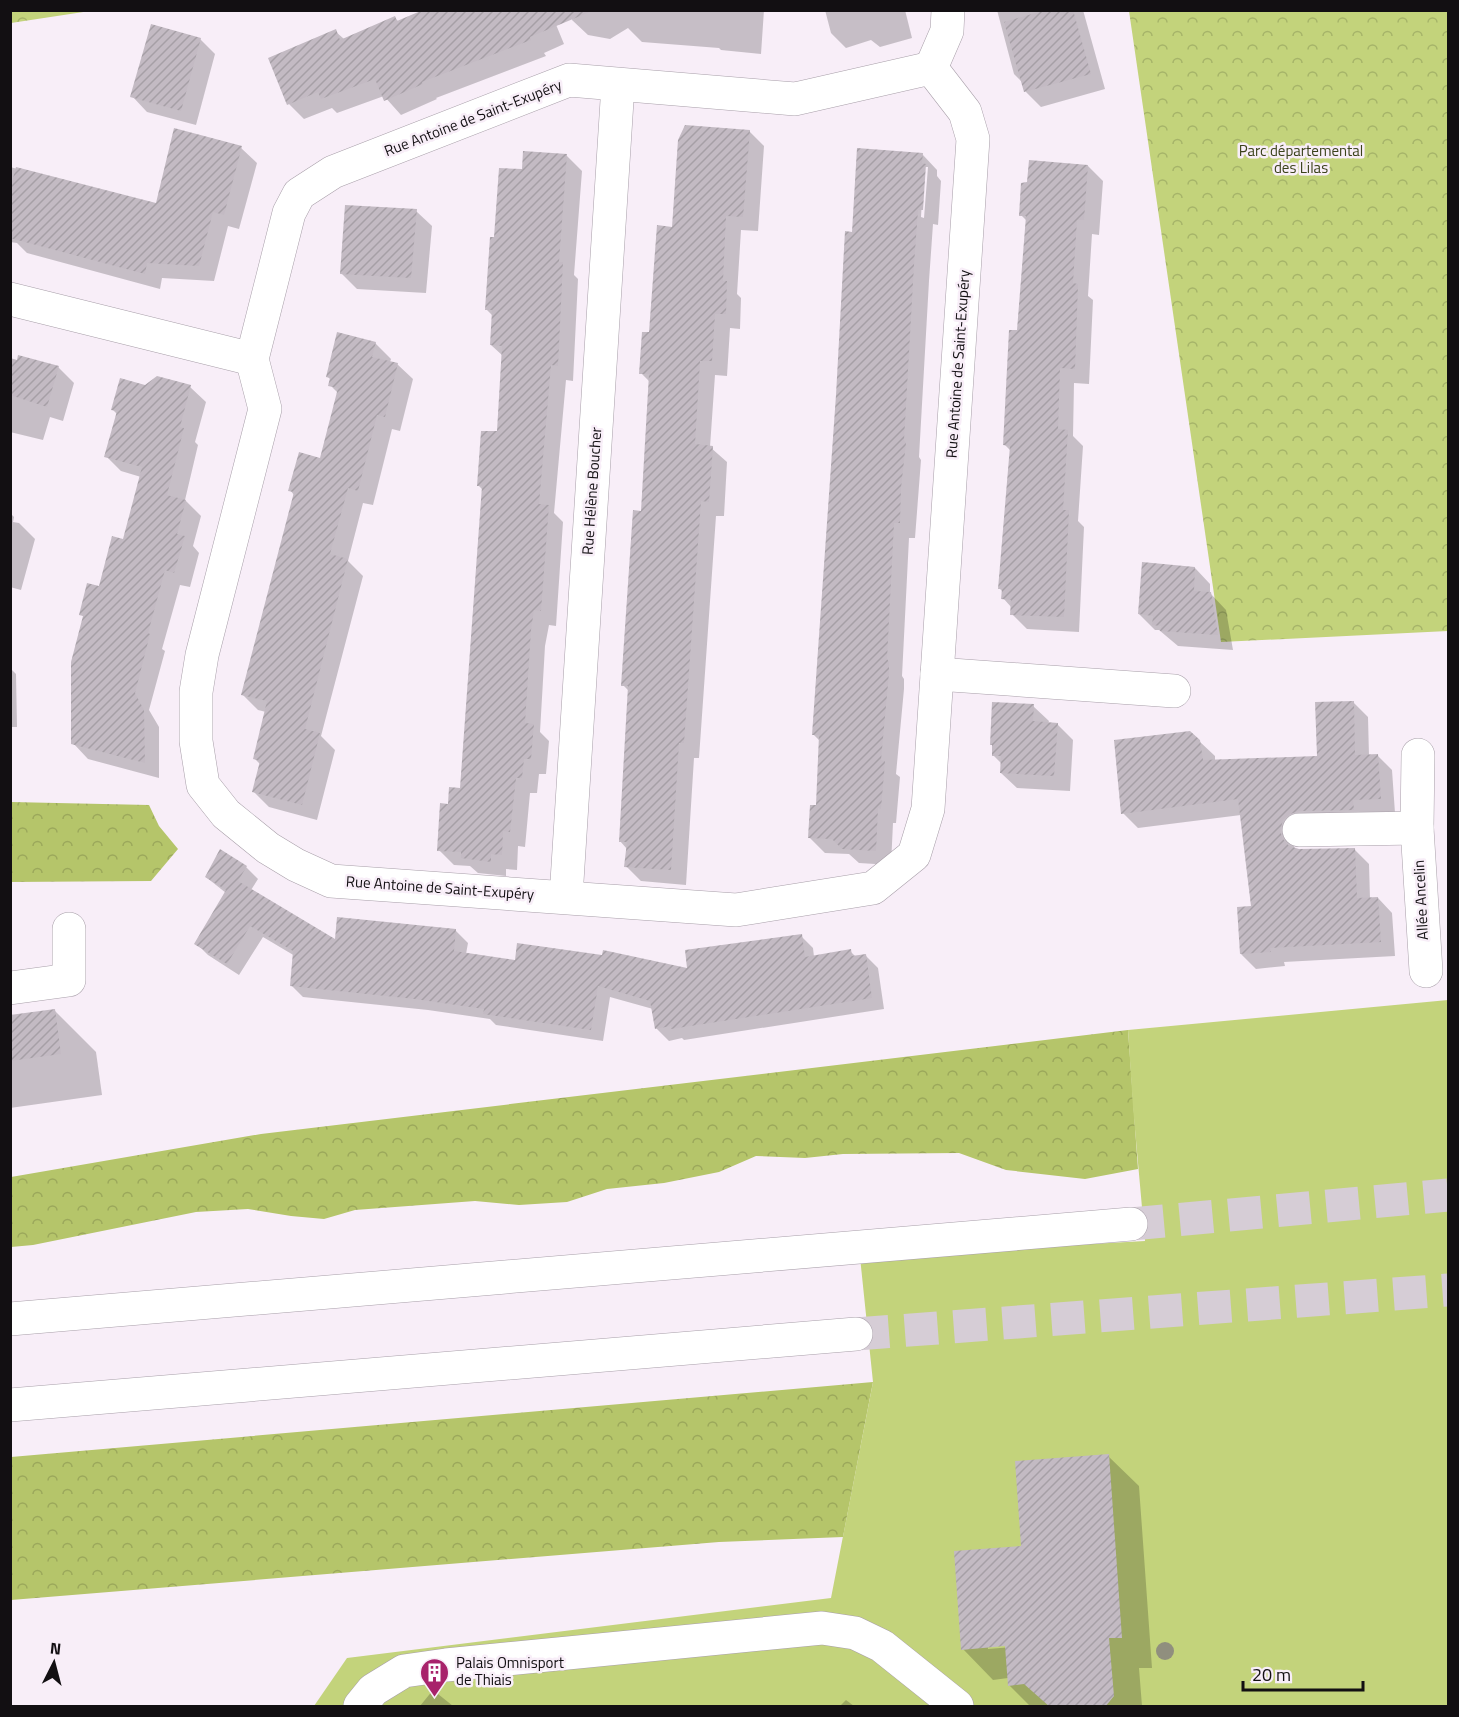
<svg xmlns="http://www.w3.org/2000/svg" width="1459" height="1717" viewBox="0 0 1459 1717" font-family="'Titillium Web',sans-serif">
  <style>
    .forest { fill: url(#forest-crowns) }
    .park { fill: url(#park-crowns) }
    .pitch { fill: #c3d37b }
    .shadow { fill: #0003; fill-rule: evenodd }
    .building { fill: url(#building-hatch) }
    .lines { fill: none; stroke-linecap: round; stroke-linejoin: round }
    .highway-tunnel { stroke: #d6cdd6; stroke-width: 33; stroke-dasharray: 33 16; stroke-linecap: butt }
    .minor-casing { stroke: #a89fa9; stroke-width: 34 }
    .highway-casing { stroke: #a89fa9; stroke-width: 34 }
    .minor { stroke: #fff; stroke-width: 33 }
    .highway { stroke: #fff; stroke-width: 33 }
    .tree { fill: #908f7e }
    .labels { text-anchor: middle; stroke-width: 5; stroke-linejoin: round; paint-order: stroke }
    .street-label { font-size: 15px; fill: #120f12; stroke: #f8eef8 }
    .park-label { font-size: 15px; fill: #3b421b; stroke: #f8eef8 }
    .poi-label { font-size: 15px; fill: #120f12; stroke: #f8eef8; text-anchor: start }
  </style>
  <defs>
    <pattern id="forest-crowns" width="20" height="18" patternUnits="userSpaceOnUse" patternTransform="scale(1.5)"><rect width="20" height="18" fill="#b5c56a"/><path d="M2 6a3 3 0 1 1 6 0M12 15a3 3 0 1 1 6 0" fill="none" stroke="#9ba85b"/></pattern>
    <pattern id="park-crowns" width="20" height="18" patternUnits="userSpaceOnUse" patternTransform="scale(1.5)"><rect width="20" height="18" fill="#c3d37b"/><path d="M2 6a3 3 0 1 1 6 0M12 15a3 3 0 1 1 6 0" fill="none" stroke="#a6b469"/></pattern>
    <pattern id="building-hatch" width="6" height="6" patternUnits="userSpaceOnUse" patternTransform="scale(1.5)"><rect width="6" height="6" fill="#c3bac3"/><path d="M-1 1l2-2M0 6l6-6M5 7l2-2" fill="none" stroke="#a69fa6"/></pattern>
  </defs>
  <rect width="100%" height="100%" fill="#f8eef8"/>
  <!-- forest -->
  <g class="forest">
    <polygon points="11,802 149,805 159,826 178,849 151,881 11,882"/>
    <polygon points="1128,1030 1138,1169 1085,1179 1006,1170 959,1153 843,1154 805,1158 756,1156 719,1172 664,1183 607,1189 567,1202 519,1205 475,1201 355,1210 324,1219 291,1216 248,1209 196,1212 33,1245 11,1247 11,1177 261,1134"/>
    <polygon points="873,1382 843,1537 719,1542 11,1600 11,1457"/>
  </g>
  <!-- park -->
  <g class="park">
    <polygon points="11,10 90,10 90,11 11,23"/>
    <polygon points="1129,11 1448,11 1448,631 1221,642"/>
  </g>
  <!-- pitch -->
  <polygon class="pitch" points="1448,1000 1448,1706 314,1706 347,1658 831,1598 873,1382 860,1257 1145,1241 1133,1107 1128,1030"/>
  <!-- shadow -->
  <g class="shadow">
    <polygon points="550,10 564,44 544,53 546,56 436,98 437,99 401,115 384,96 337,113 332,108 304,119 289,104 335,31 344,39 395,18 399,22"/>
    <polygon points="573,10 764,10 761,54 721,50 719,48 642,42 628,28 610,39 588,35 572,20"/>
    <polygon points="825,10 905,10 912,38 880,47 871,40 846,48 831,33"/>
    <polygon points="997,10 1083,10 1105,89 1041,107 1026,92 1024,84 1014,74"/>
    <polygon points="200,39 215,54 196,125 147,112 132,96"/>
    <polygon points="749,131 764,146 758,231 741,230 737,294 741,298 740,329 730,328 727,376 715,375 710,447 727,462 724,516 716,516 699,758 694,758 686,885 641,881 626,866 627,849 620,841 629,691 623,685 642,513 650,382 641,373 673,228"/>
    <polygon points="241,148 257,163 239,229 228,226 214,281 162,278 160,289 27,253 17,243 10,242 10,167 157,205"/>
    <path d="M922,154L937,170V176L941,181L938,225L933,224L929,281L919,457L921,460L915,538H909L902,676L904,679V689L896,774L900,777L896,823H893L891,865L859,863L849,854L825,853L810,838L817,807L820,741L813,734L853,233ZM924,167H928L924,218L921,217Z"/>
    <polygon points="567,156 582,171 574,275 578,279 573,381 566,380 554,513 563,522 556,626 549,625 545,646 540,732 549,741 546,774 539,774 537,793 530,793 525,847 518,846 517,870 506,869 506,876 478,873 470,866 454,865 439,850 461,789 483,490 478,485 498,432 503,356 491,345 493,316 486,309 495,238 524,171"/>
    <polygon points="1088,166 1103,181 1099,235 1092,234 1088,296 1093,300 1089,384 1074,383 1073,436 1083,446 1078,521 1084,527 1079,632 1027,629 1012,614 1012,608 1003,598 1003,592 999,588 1011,451 1004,444 1018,332 1027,221 1021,215"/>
    <polygon points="416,211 432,226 426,293 357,289 342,274"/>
    <polygon points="375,343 391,359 390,362 397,364 413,379 400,431 392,429 373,505 363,503 348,561 363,576 321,736 335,750 317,820 269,807 253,791 260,764 255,759 266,712 258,710 243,695 294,495 290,490 321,460 338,393 330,385 331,380 327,376"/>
    <polygon points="10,359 58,367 74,383 63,421 50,417 43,440 10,432"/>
    <polygon points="145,387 190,387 206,402 195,442 198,445 185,500 201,516 193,546 199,553 190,587 180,585 162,649 165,651 149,710 159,727 159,778 88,759 73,743 84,617 81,614 100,588 124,541 141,477 121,471 106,456 117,414 113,410"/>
    <polygon points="10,513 14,517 13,522 19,523 35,539 21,590 10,587"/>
    <polygon points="1195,568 1210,584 1210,593 1226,610 1233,650 1178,646 1159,630 1155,630 1139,614"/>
    <polygon points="10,668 16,674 17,727 10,727"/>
    <polygon points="1353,702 1368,717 1369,756 1377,755 1392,770 1395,813 1297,835 1294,846 1295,849 1354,849 1369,864 1370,899 1378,898 1392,913 1395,956 1284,962 1285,966 1256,969 1241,954 1253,907 1241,815 1138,828 1123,813 1199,741 1215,756 1215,761 1318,758"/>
    <polygon points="1033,706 1049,721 1048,724 1057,724 1073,740 1070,791 1017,788 1001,773 1002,764 993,755"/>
    <polygon points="246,867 258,879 251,890 336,941 456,931 468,943 466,954 516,961 689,970 801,936 813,948 814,957 850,951 856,957 866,956 878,968 884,1009 684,1040 682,1038 669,1041 657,1029 653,1009 610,997 603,1041 496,1025 490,1019 428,1010 303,997 291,985 295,956 263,937 239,975 208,955 196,943 226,893 206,877"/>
    <polygon points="54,1010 96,1052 102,1095 10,1108 10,1016"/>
    <path d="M1108,1456L1139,1486L1152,1668H1139L1142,1706H1030L1009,1685L1008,1678L993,1680L963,1649L1023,1548ZM1012,1644V1647L988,1649V1646Z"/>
    <polygon points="433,1690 453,1706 420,1706"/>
    <polygon points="846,1700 854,1706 840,1706"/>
  </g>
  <!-- building -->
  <g class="building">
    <polygon points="423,10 592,10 592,11 530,37 531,40 422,82 423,84 384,101 375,79 321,99 318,92 287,105 268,58 336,29 340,40 395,16 397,21"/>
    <polygon points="1046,10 1073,10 1091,74 1024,92 1004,22"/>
    <polygon points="151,24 201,38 181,111 130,97"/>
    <polygon points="685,125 750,130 743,217 726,216 723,281 727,281 726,314 715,314 712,361 700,361 695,444 713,446 709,502 701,501 684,743 679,743 671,870 624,867 627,842 619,842 628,686 621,686 633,510 641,511 649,374 639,374 642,332 649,332 657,225 672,227 678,140"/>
    <polygon points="174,128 242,146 224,215 213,212 199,266 147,263 145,274 10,238 10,190 16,167 156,203"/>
    <polygon points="857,148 923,153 922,163 926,164 923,210 918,210 914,265 904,440 906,443 901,488 900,523 894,523 887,659 889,662 889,673 881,760 885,761 881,809 878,808 876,851 842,849 832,839 808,838 810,805 816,805 819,735 812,735 836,395 845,231 852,232"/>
    <polygon points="523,151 567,154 559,262 563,262 558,366 551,365 539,504 549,505 541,611 534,610 531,630 525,723 534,724 531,759 524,759 522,778 516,778 510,832 503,831 502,855 491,854 491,862 461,858 461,852 437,851 440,803 448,804 449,787 460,788 482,486 477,486 481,431 497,431 502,346 490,345 492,310 485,310 490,237 494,237 499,168 522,169"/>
    <polygon points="1029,160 1088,165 1084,220 1077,220 1073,283 1078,284 1075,369 1060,368 1058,429 1068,430 1063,510 1069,510 1064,617 1010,615 1011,600 1001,599 1002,589 998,589 1010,446 1003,445 1009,330 1017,330 1026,216 1019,216 1021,183 1027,182"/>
    <polygon points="345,205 417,209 411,278 340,274"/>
    <polygon points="337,332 376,342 372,357 398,363 385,417 377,415 358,491 348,488 330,554 348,559 305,729 320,733 302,805 252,792 260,761 253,759 267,701 241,695 294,492 288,491 299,452 320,458 338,388 328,386 330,378 326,377"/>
    <polygon points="18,355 59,366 47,407 10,395 10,358 17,360"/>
    <polygon points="157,376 191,385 180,427 184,428 167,495 186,500 177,534 185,536 174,573 165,570 148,633 150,634 135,693 144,710 145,763 71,744 71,662 83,616 79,615 87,583 99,586 112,536 123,539 142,467 104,457 117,411 111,410 120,378 145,385"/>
    <polygon points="1142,562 1195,567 1194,591 1211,592 1218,635 1160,631 1161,626 1152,625 1153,616 1138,614"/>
    <polygon points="1354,701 1355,755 1378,754 1381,799 1353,800 1354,810 1299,811 1290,814 1283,820 1280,831 1283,839 1289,846 1299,849 1355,848 1357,898 1378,897 1381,942 1270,948 1271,952 1240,954 1237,907 1251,906 1238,799 1121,814 1114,740 1190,731 1200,740 1203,760 1317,756 1315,702"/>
    <polygon points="992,702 1034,704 1033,721 1058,723 1054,776 1000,773 1001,756 992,756 992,745 990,745"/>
    <polygon points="220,849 247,866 238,881 335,939 337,917 456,929 454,951 515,960 517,943 602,955 603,950 687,968 685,950 802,934 805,957 851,949 852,956 866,954 872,998 671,1029 671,1026 655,1029 650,1001 598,986 591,1030 483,1014 484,1009 415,999 290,986 293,951 250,926 227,964 194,944 226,890 205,877"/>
    <polygon points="55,1009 61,1054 10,1061 10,1015"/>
    <polygon points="1109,1454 1122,1638 1109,1638 1114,1696 1105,1707 1050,1707 1024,1684 1008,1686 1005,1646 961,1650 954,1551 1021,1546 1015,1461"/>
  </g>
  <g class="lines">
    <!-- highway-tunnel -->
    <g class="highway-tunnel">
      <polyline points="1131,1224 1448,1195"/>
      <polyline points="856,1334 1448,1290"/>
    </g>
    <defs>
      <g id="minor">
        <polygon points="931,68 965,112 973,139 928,809 914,855 873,888 736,910 331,881 296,865 268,848 226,814 203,785 196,741 196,692 202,655 265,409 252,359 289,213 299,194 333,172 569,80 795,99"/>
        <polyline points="931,68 947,31 948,10"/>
        <polyline points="10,299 252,359"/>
        <polyline points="937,674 1174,691"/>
        <polyline points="1418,755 1417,828 1426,971"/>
        <polyline points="1299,830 1417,828"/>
        <polyline points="566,897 618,85"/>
        <polyline points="10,988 69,980 69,929"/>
        <polyline points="360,1706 373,1690 404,1671 446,1665 822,1628 855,1633 882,1646 957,1706"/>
      </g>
      <g id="highway">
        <polyline points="10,1319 1131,1224"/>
        <polyline points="10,1405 856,1334"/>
      </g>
    </defs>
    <!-- minor casing -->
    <use href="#minor" class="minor-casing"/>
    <!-- highway casing -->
    <use href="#highway" class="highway-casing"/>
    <!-- minor -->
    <use href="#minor" class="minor"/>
    <!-- highway -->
    <use href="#highway" class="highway"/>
  </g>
  <!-- trees -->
  <circle class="tree" cx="1165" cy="1651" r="9"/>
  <!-- icons -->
  <defs>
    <symbol id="building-pin" viewBox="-11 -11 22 30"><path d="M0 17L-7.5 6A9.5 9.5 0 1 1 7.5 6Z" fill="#a8226b" stroke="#f8eef8"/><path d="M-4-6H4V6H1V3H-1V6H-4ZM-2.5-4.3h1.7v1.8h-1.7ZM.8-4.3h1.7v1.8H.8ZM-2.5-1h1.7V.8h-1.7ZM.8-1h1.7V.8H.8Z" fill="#fff"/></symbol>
  </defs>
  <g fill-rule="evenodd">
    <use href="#building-pin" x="418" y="1656" width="33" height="45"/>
  </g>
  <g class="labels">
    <!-- street labels -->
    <g class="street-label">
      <text transform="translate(473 118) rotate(-21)" y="5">Rue Antoine de Saint-Exupéry</text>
      <text transform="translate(958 364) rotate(-86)" y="5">Rue Antoine de Saint-Exupéry</text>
      <text transform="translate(592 491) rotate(-86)" y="5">Rue Hélène Boucher</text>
      <text transform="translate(440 888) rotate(4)" y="5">Rue Antoine de Saint-Exupéry</text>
      <text transform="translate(1421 900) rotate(-93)" y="5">Allée Ancelin</text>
    </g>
    <!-- park labels -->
    <g class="park-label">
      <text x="1301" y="156">Parc départemental<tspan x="1301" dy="17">des Lilas</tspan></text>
    </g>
    <!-- poi labels -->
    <g class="poi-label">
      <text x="456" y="1668">Palais Omnisport<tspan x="456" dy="17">de Thiais</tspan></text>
    </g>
  </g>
  <!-- border -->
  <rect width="1459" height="1717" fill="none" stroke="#120f12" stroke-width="24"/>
  <!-- north arrow -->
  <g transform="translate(54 1663) rotate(6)" stroke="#f8eef8" stroke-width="4.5" paint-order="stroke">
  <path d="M0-4.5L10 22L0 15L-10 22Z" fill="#120f12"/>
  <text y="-9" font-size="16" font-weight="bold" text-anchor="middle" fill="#120f12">N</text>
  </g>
  <!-- scale -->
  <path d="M1243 1681v9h120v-9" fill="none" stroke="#120f12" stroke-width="3"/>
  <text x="1252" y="1681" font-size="18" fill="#120f12" stroke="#f8eef8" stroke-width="4.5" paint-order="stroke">20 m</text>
</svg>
